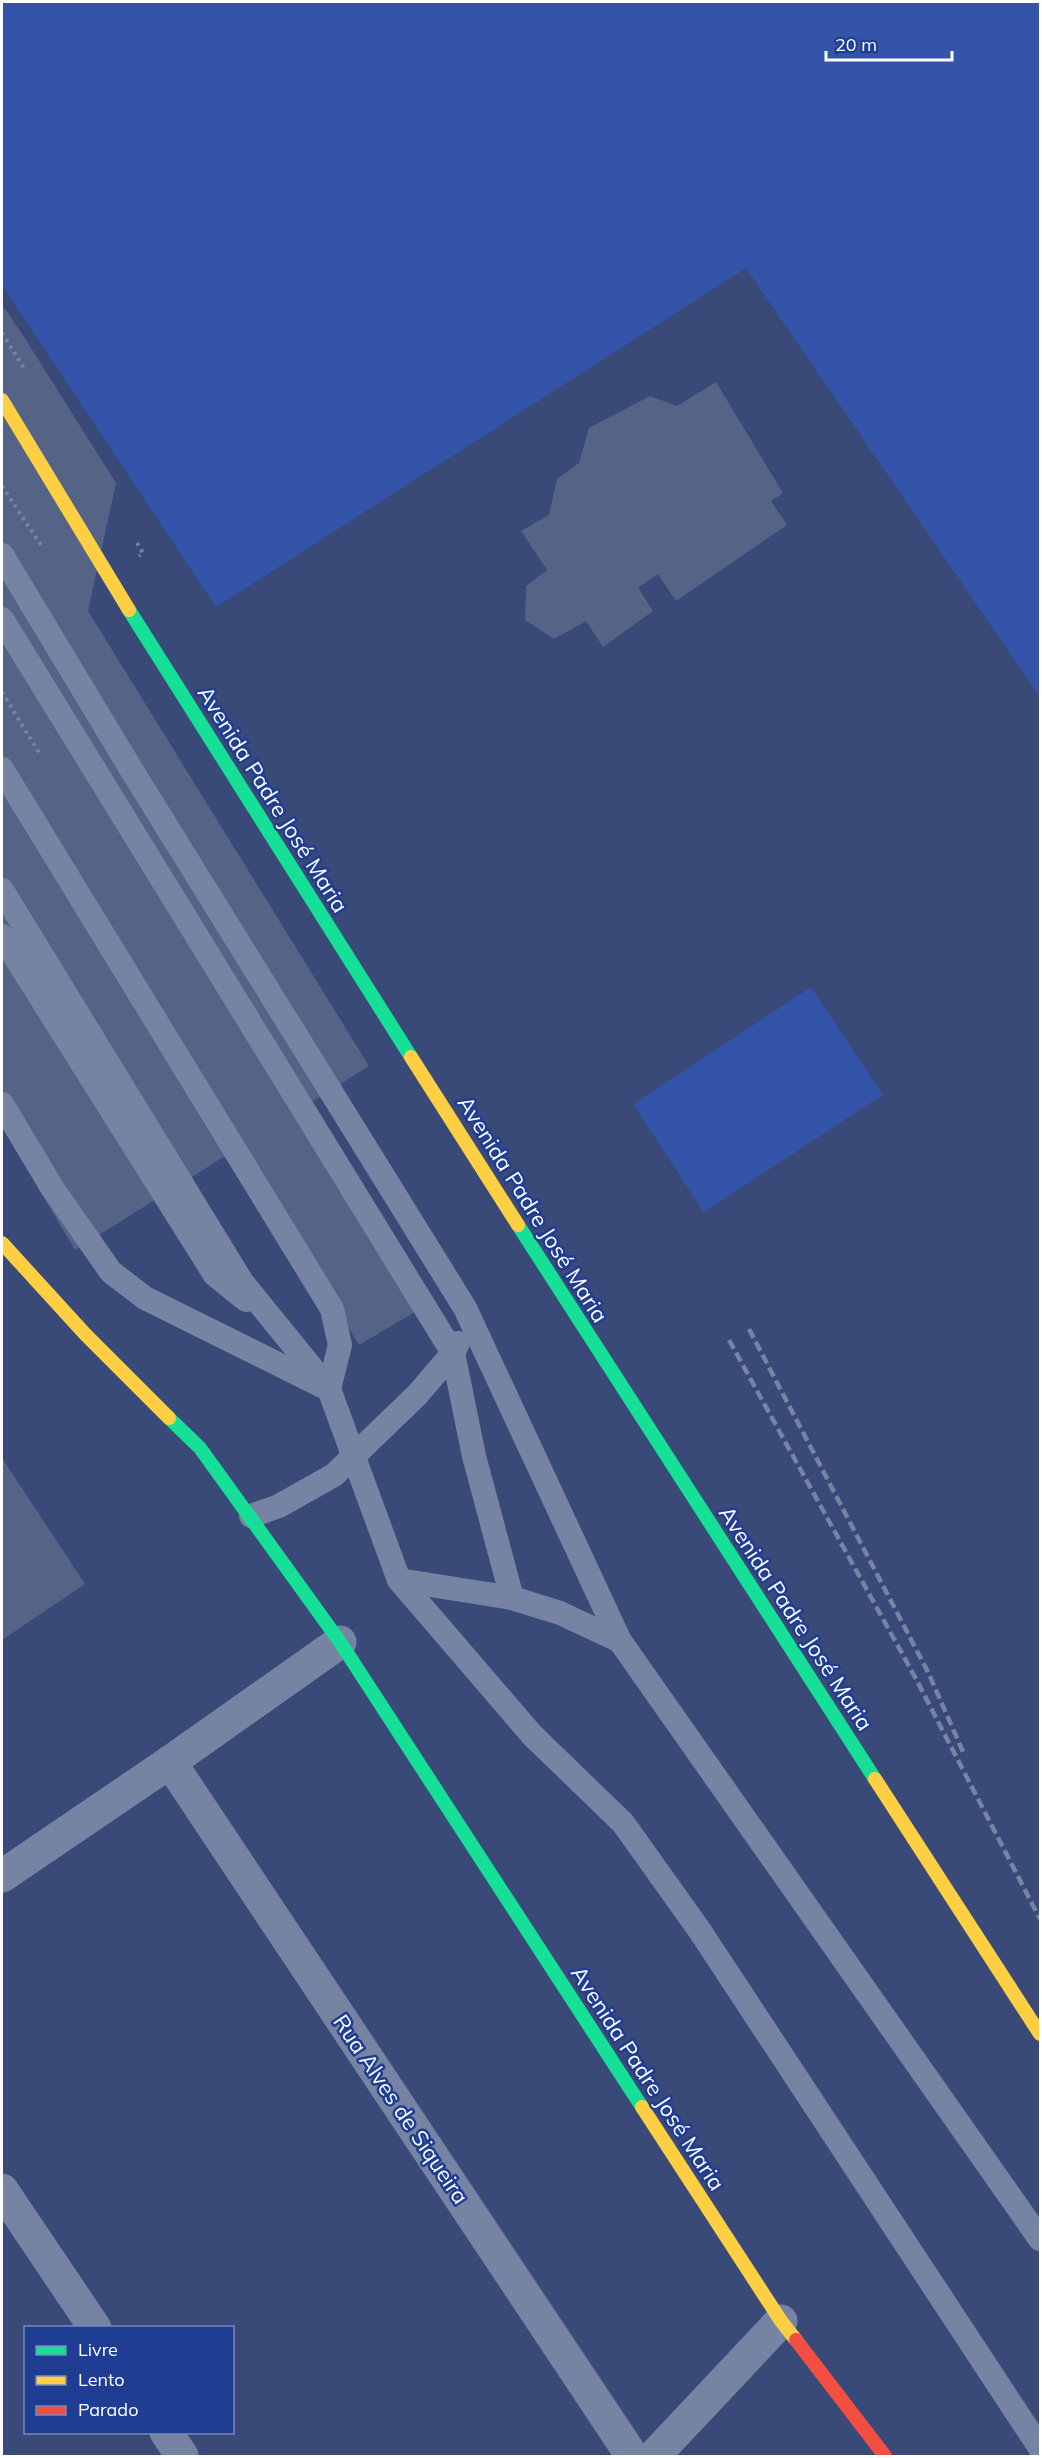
<svg xmlns="http://www.w3.org/2000/svg" width="1042" height="2458" viewBox="0 0 1042 2458" font-family="Mulish,sans-serif">
  <style>
    .green { fill: #3354a9 }
    .building { fill: #556387 }
    .lines { fill: none; stroke-linecap: round; stroke-linejoin: round }
    .path { stroke: #7683a3; stroke-width: 4; stroke-dasharray: 3 4.5; stroke-linecap: butt }
    .lane { stroke: #7683a3; stroke-width: 24 }
    .street { stroke: #7683a3; stroke-width: 33 }
    .fast { stroke: #16e098; stroke-width: 14 }
    .slow { stroke: #ffcf43; stroke-width: 14 }
    .jam { stroke: #f24e42; stroke-width: 14 }
    .rail { stroke: #7683a3; stroke-width: 4.5; stroke-dasharray: 10 4.5; stroke-linecap: butt }
    .labels { text-anchor: middle; stroke-width: 5; stroke-linejoin: round; paint-order: stroke }
    .street-label { font-size: 22px; fill: #fff; stroke: #1e3d93 }
  </style>
  <rect width="100%" height="100%" fill="#394a78"/>
  <!-- green -->
  <g class="green">
    <polygon points="2,2 1040,2 1040,697 746,268 216,607 2,285"/>
    <polygon points="811,987 883,1095 704,1212 633,1104"/>
  </g>
  <!-- building -->
  <g class="building">
    <polygon points="2,307 5,309 26,340 116,483 88,611 369,1066 294,1113 415,1312 359,1345 238,1148 75,1250 2,1127"/>
    <polygon points="716,382 783,493 771,501 787,525 676,601 658,574 638,588 653,611 603,647 586,621 554,639 525,620 526,586 547,570 521,531 549,515 557,479 579,463 589,428 650,396 677,406"/>
    <polygon points="2,1458 85,1584 2,1640"/>
  </g>
  <g class="lines">
    <!-- path -->
    <g class="path">
      <polyline points="2,333 24,368"/>
      <polyline points="2,486 43,548"/>
      <polyline points="137,543 143,553 139,556"/>
      <polyline points="2,692 41,756"/>
    </g>
    <!-- lane -->
    <g class="lane">
      <polyline points="2,555 131,769 465,1308 620,1641 1040,2239"/>
      <polyline points="2,619 453,1353 474,1456 512,1598"/>
      <polyline points="2,769 332,1309 340,1345 329,1389"/>
      <polyline points="2,890 242,1282 329,1389 399,1580 532,1735 623,1823 700,1931 1040,2448"/>
      <polyline points="2,936 215,1275 246,1300"/>
      <polyline points="2,1104 53,1189 111,1272 145,1298 322,1386"/>
      <polyline points="251,1516 279,1506 334,1475 417,1395 453,1353 458,1343"/>
      <polyline points="399,1580 512,1598 560,1613 620,1641"/>
    </g>
    <!-- street -->
    <g class="street">
      <polyline points="170,1762 632,2456"/>
      <polyline points="2,1876 170,1762 340,1642"/>
      <polyline points="2,2190 95,2328"/>
      <polyline points="166,2432 182,2456"/>
      <polyline points="654,2456 781,2321"/>
    </g>
    <!-- fast -->
    <g class="fast">
      <polyline points="129,610 411,1057"/>
      <polyline points="518,1225 875,1779"/>
      <polyline points="169,1418 200,1448 340,1642 642,2107"/>
    </g>
    <!-- slow -->
    <g class="slow">
      <polyline points="2,400 129,610"/>
      <polyline points="411,1057 518,1225"/>
      <polyline points="2,1243 85,1334 169,1418"/>
      <polyline points="875,1779 1040,2034"/>
      <polyline points="642,2107 781,2321 796,2340"/>
    </g>
    <!-- jam -->
    <polyline class="jam" points="796,2340 885,2456"/>
    <!-- rail -->
    <g class="rail">
      <polyline points="749,1329 928,1672 964,1754"/>
      <polyline points="729,1340 915,1677 1040,1919"/>
    </g>
  </g>
  <g class="labels">
    <!-- street labels -->
    <g class="street-label">
      <text transform="translate(273 799) rotate(58)" y="8">Avenida Padre José Maria</text>
      <text transform="translate(533 1209) rotate(58)" y="8">Avenida Padre José Maria</text>
      <text transform="translate(796 1618) rotate(57)" y="8">Avenida Padre José Maria</text>
      <text transform="translate(648 2078) rotate(57)" y="8">Avenida Padre José Maria</text>
      <text transform="translate(401 2109) rotate(56)" y="8">Rua Alves de Siqueira</text>
    </g>
  </g>
  <!-- border -->
  <rect width="1042" height="2458" fill="none" stroke="#ffffff" stroke-width="6"/>
  <!-- legend -->
  <rect x="24" y="2326" width="210" height="108" fill="#1e3d93" stroke="#788bbe" stroke-width="1.5"/>
  <rect x="36" y="2346" width="30" height="9" fill="#16e098" stroke="#788bbe" stroke-width="1.5"/>
  <text x="78" y="2356" font-size="18" fill="#ffffff">Livre</text>
  <rect x="36" y="2376" width="30" height="9" fill="#ffcf43" stroke="#788bbe" stroke-width="1.5"/>
  <text x="78" y="2386" font-size="18" fill="#ffffff">Lento</text>
  <rect x="36" y="2406" width="30" height="9" fill="#f24e42" stroke="#788bbe" stroke-width="1.5"/>
  <text x="78" y="2416" font-size="18" fill="#ffffff">Parado</text>
  <!-- scale -->
  <path d="M826 51v9h126v-9" fill="none" stroke="#ffffff" stroke-width="3"/>
  <text x="835" y="51" font-size="18" fill="#ffffff" stroke="#1e3d93" stroke-width="4.5" paint-order="stroke">20 m</text>
</svg>
